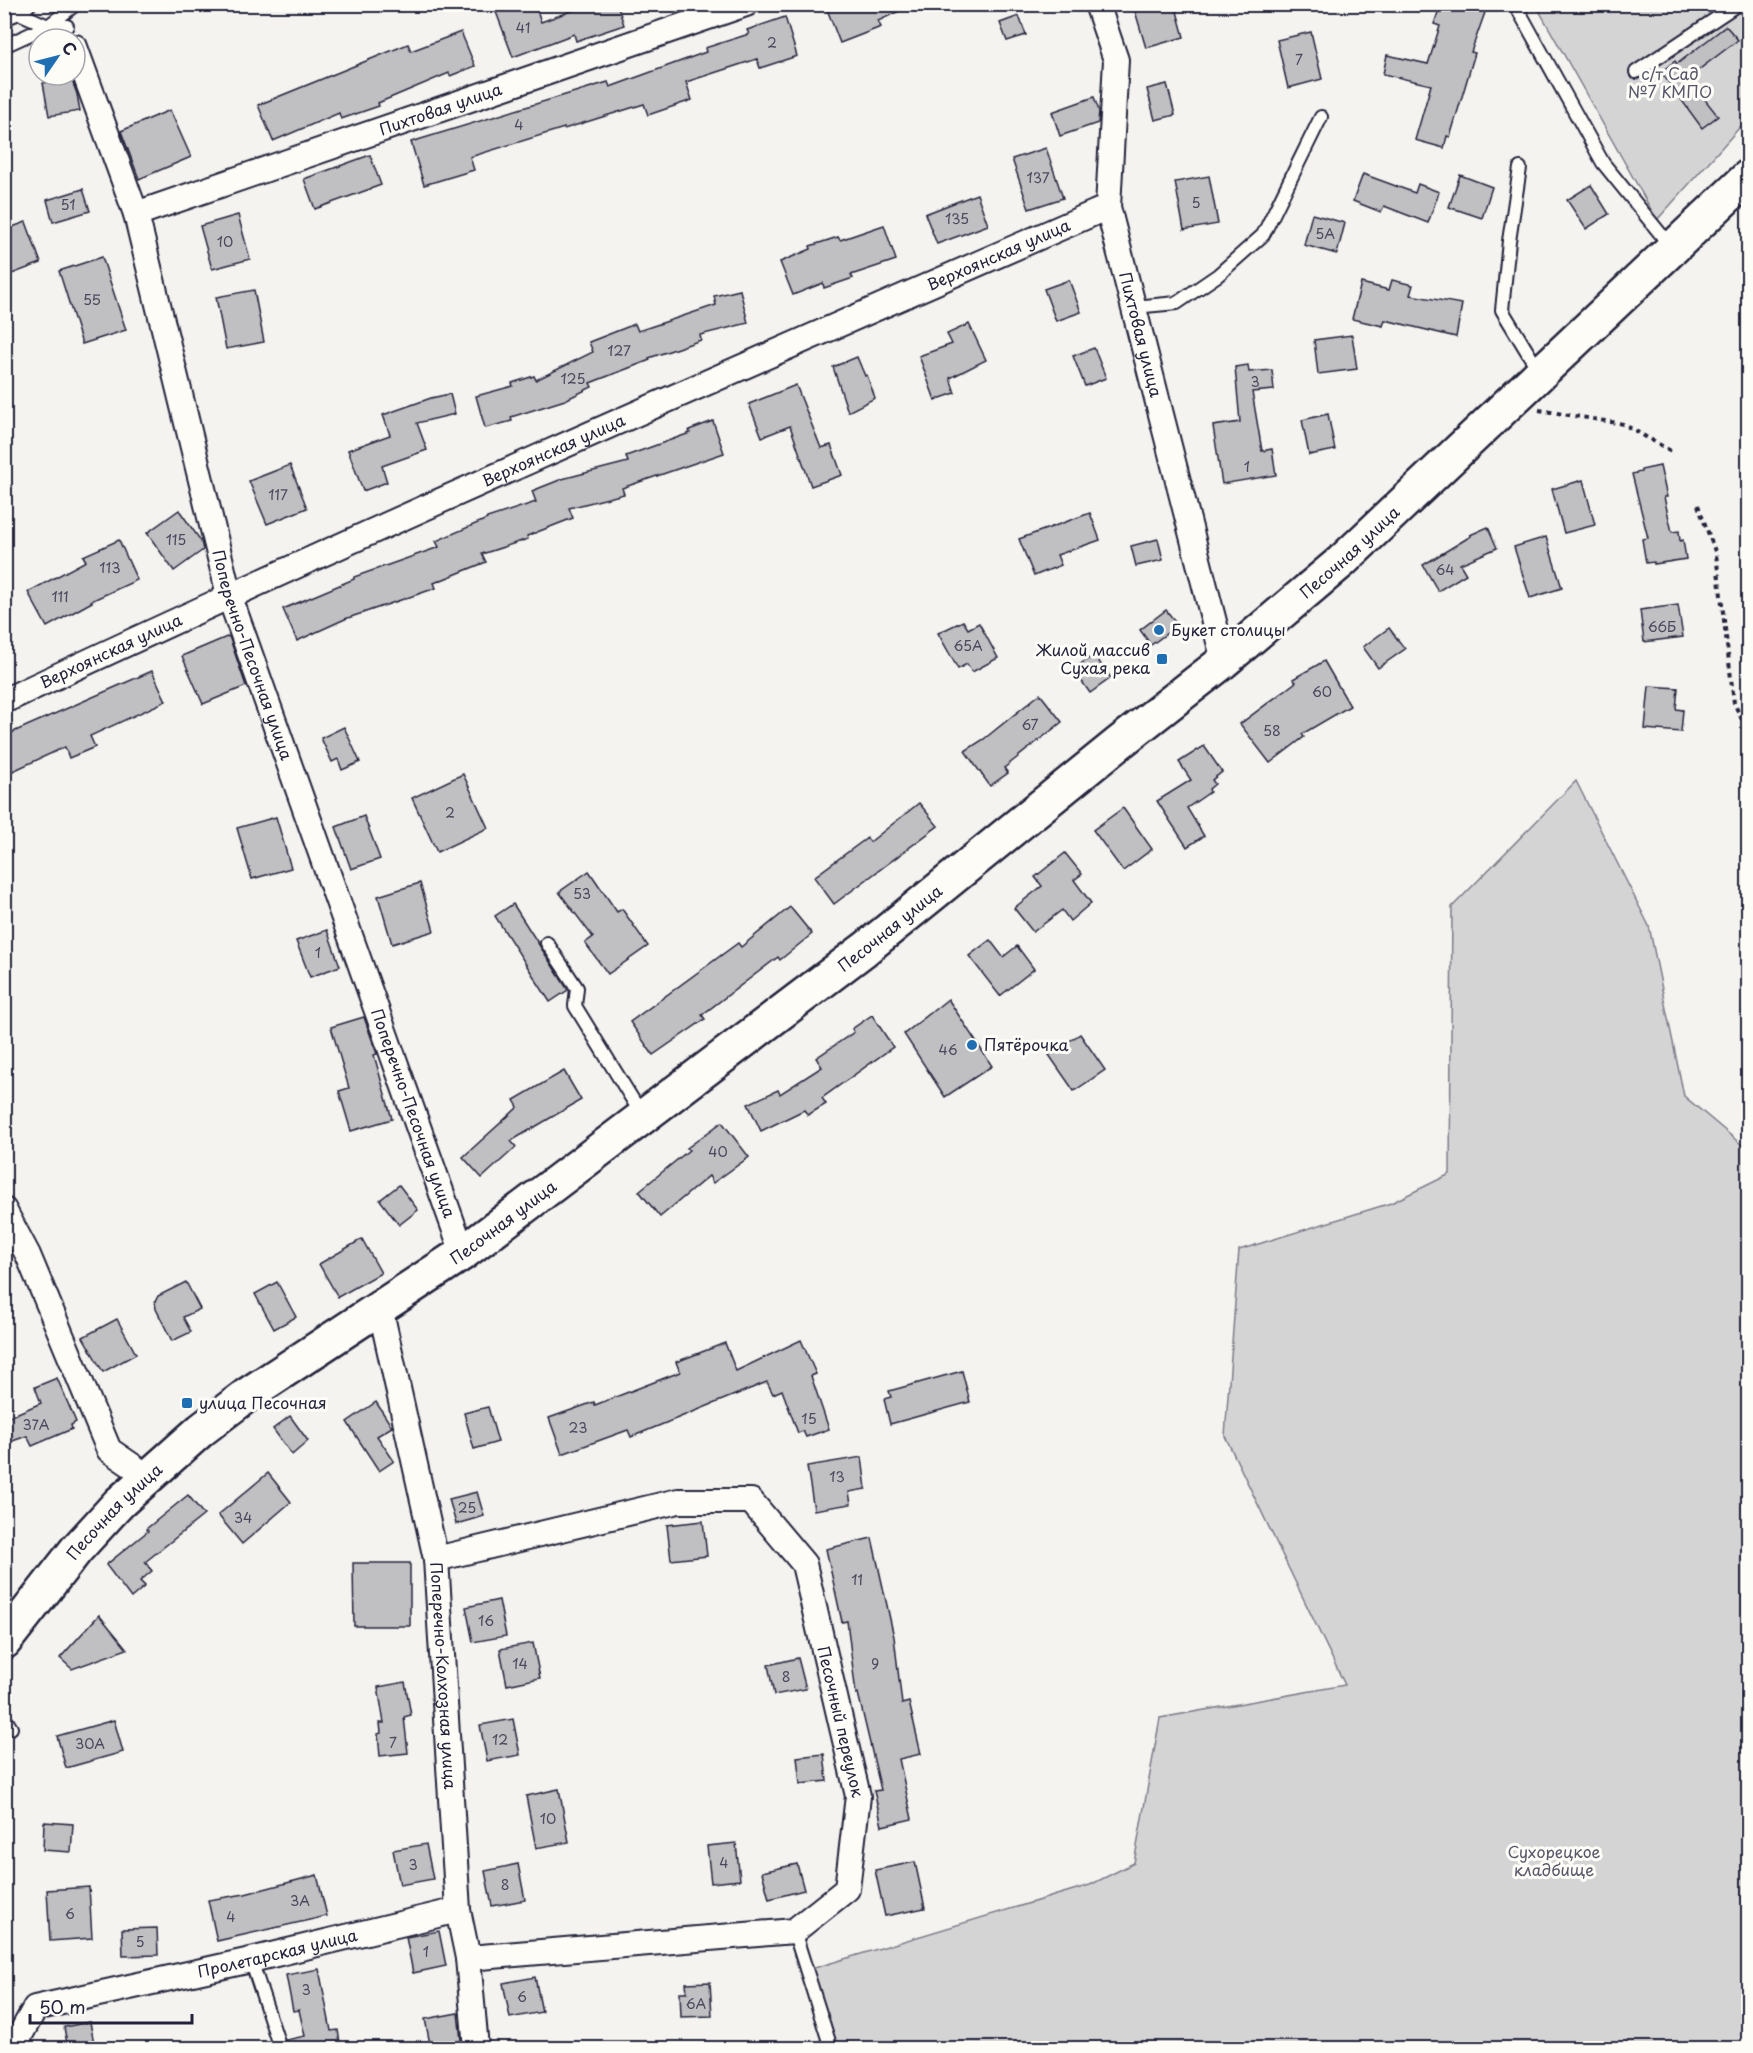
<svg xmlns="http://www.w3.org/2000/svg" width="1753" height="2053" viewBox="0 0 1753 2053" font-family="'Playpen Sans',sans-serif">
  <style>
    .green { fill: #d5d4d5; stroke: #7c7b88; stroke-width: 1.5 }
    .building { fill: #c0bfc2; stroke: #22223b; stroke-width: 1.5 }
    .lines { fill: none; stroke-linecap: round; stroke-linejoin: round }
    .lane-casing { stroke: #22223b; stroke-width: 16 }
    .street-casing { stroke: #22223b; stroke-width: 28 }
    .secondary-casing { stroke: #22223b; stroke-width: 38 }
    .path { stroke: #22223b; stroke-width: 4; stroke-dasharray: 4.5 4.5; stroke-linecap: butt }
    .lane { stroke: #fdfcf7; stroke-width: 12 }
    .street { stroke: #fdfcf7; stroke-width: 24 }
    .secondary { stroke: #fdfcf7; stroke-width: 33 }
    .poi-dot { fill: #1f6fb2; stroke: #fdfcf7; stroke-width: 2 }
    .labels { text-anchor: middle; stroke-width: 6; stroke-linejoin: round; paint-order: stroke }
    .number-label { font-size: 14px; fill: #4a495d }
    .park-label { font-size: 16px; fill: #585769; stroke: #fdfcf7 }
    .street-label { font-size: 16px; fill: #22223b; stroke: #fdfcf7 }
    .poi-label { font-size: 16px; fill: #22223b; stroke: #fdfcf7; text-anchor: start }
  </style>
  <rect width="100%" height="100%" fill="#f4f3ef"/>
  <filter id="ink" filterUnits="userSpaceOnUse"><feTurbulence type="fractalNoise" baseFrequency=".0167" numOctaves="2"/><feDisplacementMap in="SourceGraphic" scale="12" xChannelSelector="R" yChannelSelector="G"/><feConvolveMatrix kernelMatrix="1 2 1 2 8 2 1 2 1" color-interpolation-filters="sRGB"/></filter>
  <g filter="url(#ink)">
    <!-- green -->
    <g class="green">
      <polygon points="1536,5 1748,5 1748,118 1657,220"/>
      <polygon points="1576,781 1649,926 1684,1096 1748,1150 1748,1619 1742,1636 1748,1637 1748,2048 835,2048 811,1969 1090,1885 1134,1863 1160,1718 1345,1685 1225,1436 1239,1250 1391,1203 1450,1174 1452,907"/>
    </g>
    <!-- building -->
    <g class="building">
      <polygon points="516,4 535,4 541,22 590,4 617,4 624,25 576,41 574,34 513,57 496,12"/>
      <polygon points="825,4 914,4 878,21 881,27 840,43"/>
      <polygon points="1158,4 1175,4 1184,37 1146,48 1135,11"/>
      <polygon points="1441,4 1488,4 1471,52 1475,53 1450,137 1447,136 1444,148 1415,140 1431,85 1383,74 1387,55 1428,64 1440,26 1434,24"/>
      <polygon points="1019,16 1026,35 1007,41 1000,23"/>
      <polygon points="785,17 797,56 760,68 757,59 686,82 692,100 648,115 644,104 564,129 564,128 470,157 474,170 424,185 411,142 608,82 610,87 706,52 705,48 749,34 747,30"/>
      <polygon points="1726,26 1738,40 1688,78 1718,116 1702,128 1661,72 1675,61 1677,64"/>
      <polygon points="461,32 475,66 450,76 449,73 378,103 379,106 341,119 339,113 273,141 258,105 408,44 411,51"/>
      <polygon points="1311,32 1322,79 1288,88 1277,40"/>
      <polygon points="71,78 77,94 80,111 49,116 43,83"/>
      <polygon points="1167,84 1175,115 1155,120 1147,89"/>
      <polygon points="1094,97 1099,111 1098,123 1060,136 1052,112"/>
      <polygon points="170,110 191,157 139,179 121,131"/>
      <polygon points="1046,148 1063,198 1029,209 1012,159"/>
      <polygon points="370,155 381,185 315,209 304,179"/>
      <polygon points="1363,174 1415,193 1418,184 1439,192 1428,223 1384,206 1381,212 1353,201"/>
      <polygon points="1460,175 1492,187 1482,218 1449,207"/>
      <polygon points="1209,176 1218,224 1184,230 1175,182"/>
      <polygon points="1591,185 1609,214 1586,229 1567,200"/>
      <polygon points="83,189 90,211 53,222 47,200"/>
      <polygon points="977,194 988,225 937,244 925,214"/>
      <polygon points="1312,214 1345,223 1337,254 1304,245"/>
      <polygon points="238,215 250,259 212,269 200,226"/>
      <polygon points="26,222 41,263 4,277 4,230"/>
      <polygon points="884,225 896,260 851,275 853,278 824,288 823,283 793,295 780,262 811,249 810,246 838,237 840,240"/>
      <polygon points="102,257 126,330 82,344 59,271"/>
      <polygon points="1069,280 1081,312 1056,321 1044,289"/>
      <polygon points="1392,280 1413,285 1410,295 1462,304 1456,337 1385,320 1383,326 1352,319 1361,283 1389,290"/>
      <polygon points="254,290 264,342 226,349 216,297"/>
      <polygon points="740,290 748,323 700,335 701,340 649,358 650,360 590,383 592,387 565,400 511,417 512,421 485,428 476,396 513,386 512,383 534,376 536,380 593,352 589,342 635,324 638,331 716,305 714,296"/>
      <polygon points="969,324 986,360 950,378 955,393 935,400 919,356 952,344 947,334"/>
      <polygon points="1352,335 1357,369 1318,374 1314,340"/>
      <polygon points="1094,348 1106,378 1085,386 1073,356"/>
      <polygon points="857,357 865,376 867,375 875,398 848,412 833,367"/>
      <polygon points="1248,365 1249,372 1272,370 1274,390 1252,392 1262,451 1272,449 1276,475 1222,484 1213,426 1240,422 1235,367"/>
      <polygon points="796,385 821,448 831,445 842,475 811,486 790,426 762,437 749,404"/>
      <polygon points="450,394 455,414 417,423 427,450 382,466 387,482 363,491 348,450 390,435 383,415 431,398"/>
      <polygon points="1328,414 1335,450 1309,455 1302,420"/>
      <polygon points="713,421 724,453 622,488 624,494 569,508 573,518 527,536 528,539 482,554 486,562 434,583 436,588 345,619 297,641 283,609 354,579 354,577 439,547 436,541 487,519 487,518 536,502 532,491 562,479 628,462 626,456 690,433 689,430"/>
      <polygon points="290,465 307,508 267,524 249,481"/>
      <polygon points="1660,466 1667,497 1664,497 1672,532 1679,531 1680,541 1683,540 1686,559 1654,564 1654,562 1646,563 1642,539 1648,538 1632,474 1641,472 1641,470"/>
      <polygon points="1583,480 1595,525 1564,533 1552,489"/>
      <polygon points="179,510 201,541 203,550 174,571 147,533"/>
      <polygon points="1090,513 1100,540 1057,555 1061,565 1034,576 1019,539"/>
      <polygon points="1488,527 1497,548 1460,564 1466,574 1438,591 1423,565 1471,536 1470,535"/>
      <polygon points="1546,537 1562,588 1530,598 1514,547"/>
      <polygon points="1158,539 1163,560 1136,566 1131,546"/>
      <polygon points="119,540 137,580 91,601 92,602 47,627 28,592 86,561 83,556"/>
      <polygon points="1678,605 1683,637 1644,642 1640,610"/>
      <polygon points="1166,610 1178,625 1151,645 1140,630"/>
      <polygon points="963,621 968,629 979,623 998,658 972,672 967,664 958,669 938,633"/>
      <polygon points="1389,628 1405,649 1378,668 1363,647"/>
      <polygon points="229,636 246,686 203,704 182,656"/>
      <polygon points="1094,655 1111,678 1090,693 1073,669"/>
      <polygon points="1324,661 1350,706 1302,734 1304,737 1270,763 1240,724 1296,682 1293,679"/>
      <polygon points="152,671 166,701 90,736 95,747 69,758 65,747 4,775 4,736"/>
      <polygon points="1649,686 1678,688 1676,709 1683,710 1681,732 1645,729"/>
      <polygon points="1040,694 1062,722 1004,768 1008,773 990,786 965,751 984,739"/>
      <polygon points="344,727 360,762 342,770 338,759 332,762 321,738"/>
      <polygon points="1204,746 1222,772 1212,780 1215,784 1209,789 1210,792 1187,808 1204,836 1187,847 1157,801 1191,780 1179,762"/>
      <polygon points="463,774 488,828 437,852 412,798"/>
      <polygon points="919,803 938,826 834,904 814,877 867,838 870,842"/>
      <polygon points="1123,808 1152,849 1123,871 1093,830"/>
      <polygon points="364,816 380,859 351,869 336,827"/>
      <polygon points="276,817 291,868 252,879 237,828"/>
      <polygon points="1065,853 1082,874 1074,880 1091,903 1070,921 1062,910 1033,932 1014,908 1042,886 1035,877"/>
      <polygon points="589,871 617,912 622,909 648,946 608,974 585,943 593,937 559,892"/>
      <polygon points="420,883 434,931 392,944 378,896"/>
      <polygon points="513,904 568,990 550,1002 495,916"/>
      <polygon points="790,907 812,934 780,960 778,957 702,1015 705,1019 653,1055 630,1022 738,943 741,947"/>
      <polygon points="327,930 340,966 310,977 296,941"/>
      <polygon points="990,940 1003,957 1017,946 1034,969 1000,996 969,956"/>
      <polygon points="948,999 992,1066 945,1097 904,1034"/>
      <polygon points="872,1015 893,1047 822,1098 826,1104 808,1115 804,1110 761,1131 748,1104 778,1090 780,1094 822,1067 816,1058 854,1032 852,1029"/>
      <polygon points="364,1017 377,1054 374,1055 392,1119 351,1131 339,1091 349,1088 331,1027"/>
      <polygon points="1080,1034 1105,1070 1074,1091 1049,1055"/>
      <polygon points="564,1071 581,1100 511,1141 516,1147 482,1178 463,1157 518,1107 514,1100"/>
      <polygon points="722,1122 749,1157 713,1183 709,1176 660,1217 639,1191 689,1150 687,1148"/>
      <polygon points="399,1185 418,1210 399,1225 380,1200"/>
      <polygon points="362,1239 381,1273 338,1297 319,1264"/>
      <polygon points="186,1282 200,1309 183,1317 191,1332 172,1341 156,1309 155,1302 158,1296"/>
      <polygon points="277,1282 296,1317 274,1329 255,1294"/>
      <polygon points="117,1319 136,1354 103,1372 83,1337"/>
      <polygon points="801,1340 816,1374 811,1376 829,1429 806,1437 803,1431 798,1433 782,1390 773,1394 767,1382 631,1437 628,1430 562,1454 549,1418 594,1402 595,1405 680,1372 676,1362 725,1343 736,1371"/>
      <polygon points="962,1371 970,1402 890,1424 884,1399 891,1397 889,1391"/>
      <polygon points="57,1378 76,1422 71,1425 72,1429 32,1446 27,1436 4,1444 4,1419 41,1403 35,1387"/>
      <polygon points="376,1402 392,1427 377,1436 394,1461 379,1471 347,1422"/>
      <polygon points="488,1407 498,1442 474,1449 464,1413"/>
      <polygon points="290,1416 308,1441 292,1455 273,1429"/>
      <polygon points="862,1457 866,1489 849,1492 851,1504 814,1510 807,1466"/>
      <polygon points="268,1473 291,1502 242,1544 218,1515"/>
      <polygon points="477,1492 484,1516 456,1524 449,1499"/>
      <polygon points="188,1495 204,1515 145,1562 152,1571 140,1581 145,1586 131,1598 106,1565 148,1531 146,1529"/>
      <polygon points="703,1521 707,1556 671,1560 667,1525"/>
      <polygon points="872,1538 894,1637 902,1704 909,1702 921,1754 899,1759 912,1819 882,1826 874,1791 881,1790 858,1693 856,1694 847,1621 842,1622 826,1549"/>
      <polygon points="353,1563 410,1563 410,1626 354,1626"/>
      <polygon points="499,1600 506,1636 473,1642 466,1607"/>
      <polygon points="99,1615 127,1649 72,1669 60,1658"/>
      <polygon points="533,1643 540,1678 507,1685 500,1649"/>
      <polygon points="798,1658 806,1689 774,1695 768,1665"/>
      <polygon points="405,1682 411,1715 404,1717 408,1753 380,1756 378,1734 381,1733 380,1723 384,1723 378,1687"/>
      <polygon points="513,1719 520,1755 487,1761 480,1725"/>
      <polygon points="114,1720 123,1752 66,1768 57,1736"/>
      <polygon points="824,1754 827,1781 800,1784 797,1757"/>
      <polygon points="559,1789 569,1842 536,1848 526,1796"/>
      <polygon points="44,1822 73,1824 71,1852 43,1850"/>
      <polygon points="736,1843 740,1880 711,1883 707,1846"/>
      <polygon points="426,1844 433,1879 400,1885 393,1850"/>
      <polygon points="915,1862 925,1908 885,1916 875,1870"/>
      <polygon points="518,1864 525,1900 492,1906 485,1871"/>
      <polygon points="797,1864 804,1890 769,1899 762,1872"/>
      <polygon points="317,1875 327,1916 217,1941 208,1900 245,1894"/>
      <polygon points="89,1887 92,1938 50,1941 47,1890"/>
      <polygon points="157,1928 158,1955 123,1956 122,1929"/>
      <polygon points="439,1931 446,1966 413,1973 406,1937"/>
      <polygon points="319,1969 331,2031 338,2030 341,2049 288,2049 286,2040 305,2036 299,2010 293,2011 286,1975"/>
      <polygon points="535,1977 542,2012 510,2018 503,1983"/>
      <polygon points="710,1982 712,2016 681,2017 680,1992 687,1992 686,1983"/>
      <polygon points="458,2013 462,2049 431,2049 425,2019"/>
      <polygon points="90,2022 95,2049 68,2049 64,2027"/>
    </g>
    <g class="lines">
      <defs>
        <g id="lane">
          <polyline points="30,4 19,13 48,26 67,26"/>
          <polyline points="1515,4 1603,163 1672,248"/>
          <polyline points="4,19 19,13 11,4"/>
          <polyline points="4,46 48,26 76,4"/>
          <polyline points="1636,72 1738,4"/>
          <polyline points="1520,168 1509,241 1502,310 1539,371"/>
          <polyline points="1134,307 1177,303 1218,275 1263,235 1321,117"/>
          <polyline points="547,943 577,988 575,1006 642,1115"/>
          <polyline points="4,1717 11,1728"/>
          <polyline points="794,1931 831,2048"/>
          <polyline points="251,1960 280,2048"/>
        </g>
        <g id="street">
          <path id="s1" d="M1097,4L1116,60L1108,207L1224,661"/>
          <path id="s2" d="M75,47L136,214L229,595L463,1253"/>
          <path id="s3" d="M136,214L746,4"/>
          <path id="s4" d="M4,701C369,529 739,368 1108,207"/>
          <polyline points="4,1210 28,1255 109,1450 147,1476"/>
          <path id="s5" d="M380,1307L436,1559L458,1910L468,1958L476,2048"/>
          <path id="s6" d="M436,1559L678,1501H751L804,1564L858,1796L847,1889L794,1931L468,1958"/>
          <path id="s7" d="M13,2048L35,2008L251,1960L458,1910"/>
        </g>
        <g id="secondary">
          <path id="s8" d="M4,1642L76,1550L119,1503L201,1430L247,1395L463,1253L865,949L1119,743L1224,661L1342,561L1748,177"/>
        </g>
      </defs>
      <!-- lane casing -->
      <use href="#lane" class="lane-casing"/>
      <!-- street casing -->
      <use href="#street" class="street-casing"/>
      <!-- secondary casing -->
      <use href="#secondary" class="secondary-casing"/>
      <!-- path -->
      <g class="path">
        <polyline points="1539,410 1623,424 1671,451"/>
        <polyline points="1698,505 1716,554 1734,703 1748,732"/>
      </g>
      <!-- lane -->
      <use href="#lane" class="lane"/>
      <!-- street -->
      <use href="#street" class="street"/>
      <!-- secondary -->
      <use href="#secondary" class="secondary"/>
    </g>
  </g>
  <!-- markers -->
  <g class="poi-dot">
    <circle cx="1159" cy="630" r="6"/>
    <rect x="1156" y="653" width="12" height="12" rx="3"/>
    <circle cx="972" cy="1045" r="6"/>
    <rect x="181" y="1397" width="12" height="12" rx="3"/>
  </g>
  <g class="labels">
    <!-- number labels -->
    <g class="number-label">
      <text x="523" y="33">41</text>
      <text x="772" y="48">2</text>
      <text x="1299" y="65">7</text>
      <text x="519" y="130">4</text>
      <text x="1038" y="183">137</text>
      <text x="1196" y="208">5</text>
      <text x="68" y="210">51</text>
      <text x="957" y="224">135</text>
      <text x="1325" y="239">5А</text>
      <text x="225" y="247">10</text>
      <text x="92" y="305">55</text>
      <text x="619" y="356">127</text>
      <text x="573" y="384">125</text>
      <text x="1255" y="387">3</text>
      <text x="1247" y="472">1</text>
      <text x="278" y="500">117</text>
      <text x="176" y="545">115</text>
      <text x="110" y="573">113</text>
      <text x="1445" y="575">64</text>
      <text x="60" y="602">111</text>
      <text x="1662" y="632">66Б</text>
      <text x="968" y="651">65А</text>
      <text x="1322" y="697">60</text>
      <text x="1030" y="730">67</text>
      <text x="1272" y="736">58</text>
      <text x="450" y="818">2</text>
      <text x="582" y="899">53</text>
      <text x="318" y="958">1</text>
      <text x="948" y="1055">46</text>
      <text x="718" y="1157">40</text>
      <text x="809" y="1424">15</text>
      <text x="36" y="1430">37А</text>
      <text x="578" y="1433">23</text>
      <text x="837" y="1482">13</text>
      <text x="467" y="1513">25</text>
      <text x="243" y="1523">34</text>
      <text x="857" y="1585">11</text>
      <text x="486" y="1626">16</text>
      <text x="520" y="1669">14</text>
      <text x="875" y="1669">9</text>
      <text x="786" y="1682">8</text>
      <text x="500" y="1745">12</text>
      <text x="393" y="1748">7</text>
      <text x="90" y="1749">30А</text>
      <text x="548" y="1824">10</text>
      <text x="724" y="1868">4</text>
      <text x="413" y="1870">3</text>
      <text x="505" y="1890">8</text>
      <text x="300" y="1906">3А</text>
      <text x="70" y="1919">6</text>
      <text x="231" y="1922">4</text>
      <text x="140" y="1947">5</text>
      <text x="426" y="1957">1</text>
      <text x="306" y="1995">3</text>
      <text x="522" y="2002">6</text>
      <text x="696" y="2009">6А</text>
    </g>
    <!-- park labels -->
    <g class="park-label">
      <text x="1670" y="80">с/т Сад<tspan x="1670" dy="18">№7 КМПО</tspan></text>
      <text x="1554" y="1858">Сухорецкое<tspan x="1554" dy="18">кладбище</tspan></text>
    </g>
    <!-- street labels -->
    <g class="street-label">
      <text dy="6" stroke="none"><textPath href="#s3" startOffset="322">Пихтовая улица</textPath></text>
      <text dy="6" stroke="none"><textPath href="#s4" startOffset="1090">Верхоянская улица</textPath></text>
      <text dy="6" stroke="none"><textPath href="#s1" startOffset="338">Пихтовая улица</textPath></text>
      <text dy="6" stroke="none"><textPath href="#s4" startOffset="604">Верхоянская улица</textPath></text>
      <text dy="6" stroke="none"><textPath href="#s8" startOffset="1737">Песочная улица</textPath></text>
      <text dy="6" stroke="none"><textPath href="#s4" startOffset="118">Верхоянская улица</textPath></text>
      <text dy="6" stroke="none"><textPath href="#s2" startOffset="634">Поперечно-Песочная улица</textPath></text>
      <text dy="6" stroke="none"><textPath href="#s8" startOffset="1143">Песочная улица</textPath></text>
      <text dy="6" stroke="none"><textPath href="#s2" startOffset="1120">Поперечно-Песочная улица</textPath></text>
      <text dy="6" stroke="none"><textPath href="#s8" startOffset="657">Песочная улица</textPath></text>
      <text dy="6" stroke="none"><textPath href="#s8" startOffset="171">Песочная улица</textPath></text>
      <text dy="6" stroke="none"><textPath href="#s5" startOffset="375">Поперечно-Колхозная улица</textPath></text>
      <text dy="6" stroke="none"><textPath href="#s6" startOffset="566">Песочный переулок</textPath></text>
      <text dy="6" stroke="none"><textPath href="#s7" startOffset="294">Пролетарская улица</textPath></text>
    </g>
    <!-- poi labels -->
    <g class="poi-label">
      <text x="1171" y="636">Букет столицы</text>
      <text x="1150" y="656" text-anchor="end">Жилой массив<tspan x="1150" dy="18">Сухая река</tspan></text>
      <text x="984" y="1051">Пятёрочка</text>
      <text x="199" y="1409">улица Песочная</text>
    </g>
  </g>
  <!-- margin -->
  <rect width="1753" height="2053" fill="none" stroke="#fdfcf7" stroke-width="24"/>
  <rect x="12" y="12" width="1729" height="2029" fill="none" stroke="#22223b" stroke-width="2" filter="url(#ink)"/>
  <!-- north arrow -->
  <g transform="translate(57 57) rotate(55)"><circle r="28" fill="#fdfcf7" stroke="#a5a5ac" stroke-width="1.5"/>
  <path d="M0-4.5L10 22L0 15L-10 22Z" fill="#1f6fb2"/>
  <text y="-9" font-size="16" font-weight="bold" text-anchor="middle" fill="#22223b">С</text>
  </g>
  <!-- scale -->
  <path d="M30 2014v9h162v-9" fill="none" stroke="#22223b" stroke-width="3"/>
  <text x="39" y="2014" font-size="18" fill="#22223b" stroke="#fdfcf7" stroke-width="4.5" paint-order="stroke">50 m</text>
</svg>
